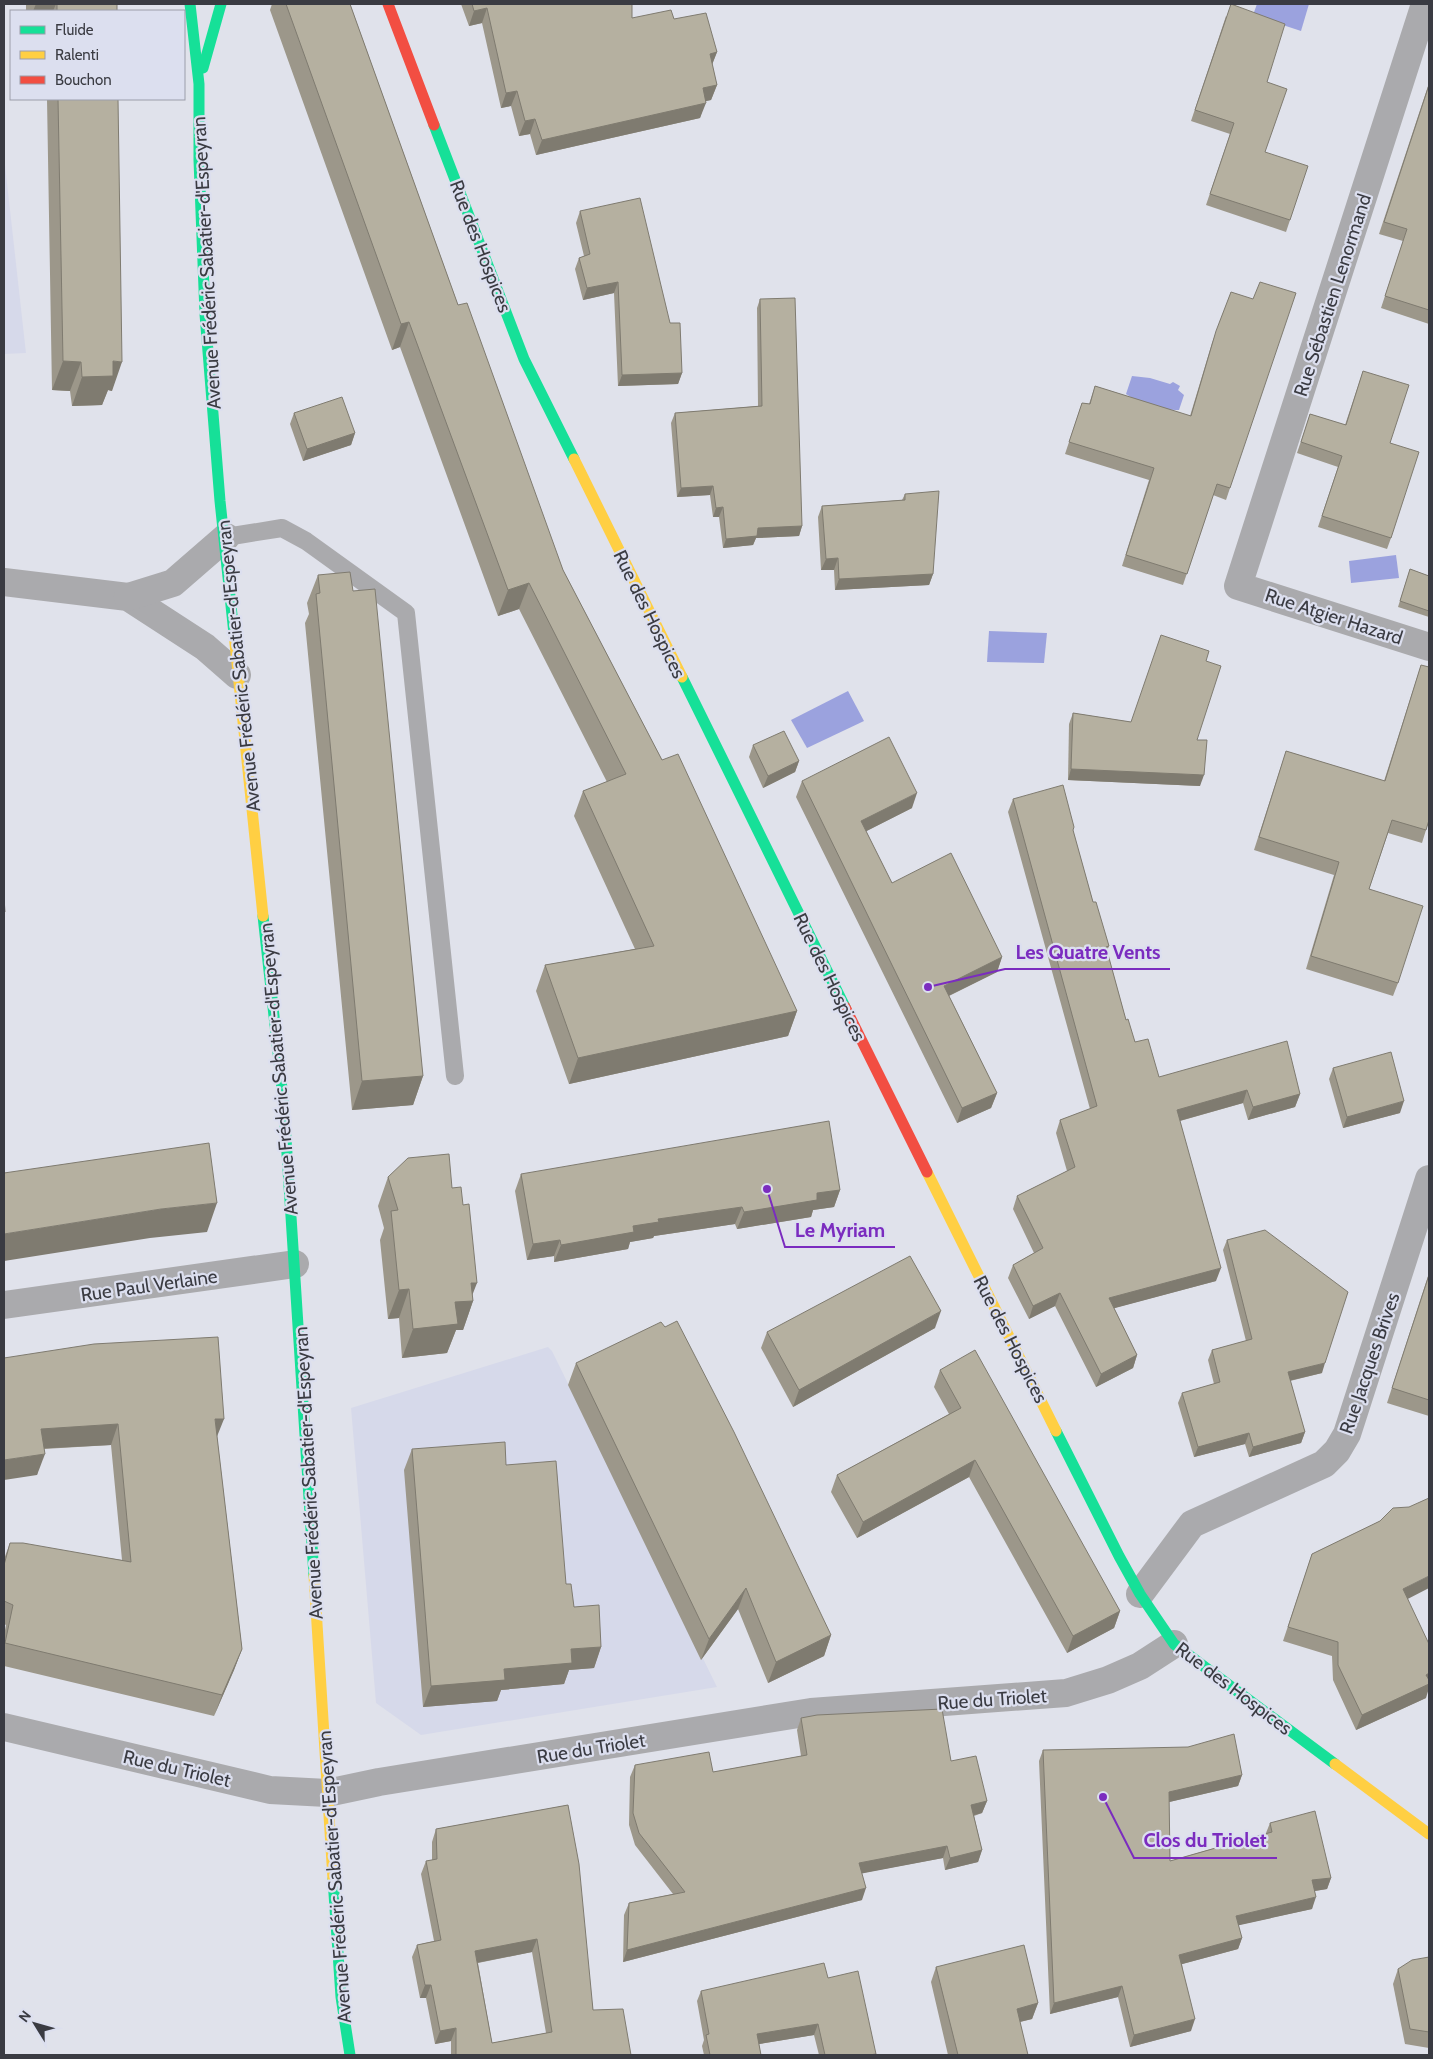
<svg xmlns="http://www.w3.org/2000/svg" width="1433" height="2059" viewBox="0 0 1433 2059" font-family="Cabin,sans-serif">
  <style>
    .built { fill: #d6d9ea }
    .water { fill: #9ba2de }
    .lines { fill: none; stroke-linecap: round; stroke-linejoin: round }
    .lane { stroke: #aaaaad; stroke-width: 18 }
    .street { stroke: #aaaaad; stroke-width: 28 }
    .fast { stroke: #16e098; stroke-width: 11 }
    .slow { stroke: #ffcf43; stroke-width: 11 }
    .jam { stroke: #f24e42; stroke-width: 11 }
    .wall { fill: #9c978a; fill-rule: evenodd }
    .shaded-wall { fill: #7f7b70 }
    .building { fill: #b5b0a0; stroke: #7f7b70; fill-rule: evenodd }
    .labels { text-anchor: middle; stroke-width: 4.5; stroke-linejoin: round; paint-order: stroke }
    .street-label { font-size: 19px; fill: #3a3b42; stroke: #dcdfef }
    .leader { fill: none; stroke: #7b2cbf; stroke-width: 2 }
    .callout-dot { fill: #7b2cbf; stroke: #dcdfef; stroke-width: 2 }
    .callout-label { font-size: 20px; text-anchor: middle; font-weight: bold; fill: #7b2cbf; stroke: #dcdfef; stroke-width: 4.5; stroke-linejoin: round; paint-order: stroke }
  </style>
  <rect width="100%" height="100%" fill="#e0e2eb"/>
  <!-- built -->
  <g class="built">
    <polygon points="4,156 26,353 4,354"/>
    <polygon points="548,1347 552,1351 717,1687 421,1735 376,1703 351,1408"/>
  </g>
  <!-- water -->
  <g class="water">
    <polygon points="1257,4 1309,4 1301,31 1253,15"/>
    <path d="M1132,376L1150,378L1170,384L1173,382L1180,386L1178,390L1184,395L1179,410C1163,411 1139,403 1126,394Z"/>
    <polygon points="1396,555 1399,578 1351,583 1349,561"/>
    <polygon points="989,631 1047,633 1044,663 987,662"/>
    <polygon points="848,691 864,721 807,748 791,720"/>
  </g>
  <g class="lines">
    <!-- lane -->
    <polyline class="lane" points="226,537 282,528 306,541 406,613 455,1076"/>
    <!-- street -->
    <g class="street">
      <polyline points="1425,4 1238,586 1429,647"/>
      <polyline points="4,582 128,597 205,647 237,675"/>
      <polyline points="128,597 173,583 226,537"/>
      <polyline points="4,1305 295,1264"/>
      <polyline points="1140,1594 1192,1524 1324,1464 1337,1451 1347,1434 1429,1179"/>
      <polyline points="4,1727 270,1790 327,1793 379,1782 811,1712 1066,1693 1108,1680 1140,1666 1174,1644"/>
    </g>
    <!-- fast -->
    <g class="fast">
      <polyline points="190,4 199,84 199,160 205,314 220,501 234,634"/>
      <polyline points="203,68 221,4"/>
      <polyline points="434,125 524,359 574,459"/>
      <polyline points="682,677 845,1007"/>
      <polyline points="263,916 284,1107 314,1576"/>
      <polyline points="1056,1431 1119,1556 1140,1594 1174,1644 1335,1764"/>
      <polyline points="333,1879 341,1997 350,2055"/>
    </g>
    <!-- slow -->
    <g class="slow">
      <polyline points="574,459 682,677"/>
      <polyline points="234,634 263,916"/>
      <polyline points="927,1172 1056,1431"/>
      <polyline points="314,1576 333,1879"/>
      <polyline points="1335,1764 1429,1834"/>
    </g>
    <!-- jam -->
    <g class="jam">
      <polyline points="388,4 434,125"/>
      <polyline points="845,1007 927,1172"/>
    </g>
  </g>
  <!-- wall -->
  <g class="wall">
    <rect x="26" y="4" width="91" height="7"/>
    <polygon points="272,4 350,4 458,305 563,570 662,760 797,1011 788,1036 569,1084 536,991 545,965 635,949 574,816 583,791 607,782 519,609 498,616 400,347 392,350 270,10"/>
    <polygon points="461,4 632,4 632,18 674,19 717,52 712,65 717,85 711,100 705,101 700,118 536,155 530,134 519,136 511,106 501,108 482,23 469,26"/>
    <polygon points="1226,16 1267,82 1265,152 1290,220 1286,232 1206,205 1230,134 1191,121"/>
    <polygon points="1429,83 1429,324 1381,308 1403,241 1379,234"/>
    <polygon points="47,99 118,99 112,391 108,390 102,405 72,406 70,391 52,390"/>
    <polygon points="580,211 682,373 678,384 618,386 614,293 583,300 575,269 579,258 584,256 576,223"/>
    <polygon points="1231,292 1230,488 1226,500 1213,495 1183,585 1122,566 1149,480 1065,454 1082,403 1089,404 1095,386 1190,416 1212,343"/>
    <polygon points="760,299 802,526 799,536 756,538 753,545 723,548 719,517 713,517 710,495 677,497 671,423 675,413 758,406 757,308"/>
    <polygon points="1363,371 1391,538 1387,549 1318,527 1338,467 1297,453 1310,414 1345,425"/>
    <polygon points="294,413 355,433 351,445 303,461 290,424"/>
    <polygon points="905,494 933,574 929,585 835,590 834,570 821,570 818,517 822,506 902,500"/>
    <polygon points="1410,569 1429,576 1429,617 1398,607"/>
    <polygon points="318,575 353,591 423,1076 413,1105 352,1110 305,623 309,614 307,603"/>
    <polygon points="1421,665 1426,830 1422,843 1388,833 1369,889 1398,983 1393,996 1306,969 1334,875 1254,850 1286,751 1384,781"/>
    <polygon points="1073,713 1131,722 1197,740 1200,786 1068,780 1069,724"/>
    <polygon points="753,745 799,761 795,772 763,788 749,757"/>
    <polygon points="802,781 912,808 866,831 892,883 1002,957 997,972 949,996 997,1093 991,1108 957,1123 796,797"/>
    <polygon points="1013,799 1073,831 1093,902 1109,946 1107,951 1126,1020 1135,1042 1159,1077 1300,1094 1295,1107 1248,1120 1243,1103 1180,1121 1216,1281 1114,1308 1137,1355 1133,1368 1096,1387 1055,1306 1029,1319 1008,1278 1013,1265 1034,1253 1013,1209 1017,1196 1067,1171 1056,1133 1060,1120 1090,1109 1008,812"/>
    <polygon points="1333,1068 1400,1113 1343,1128 1329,1079"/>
    <polygon points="521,1174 840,1190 834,1207 813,1210 811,1217 737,1229 735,1224 654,1236 653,1238 630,1242 628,1249 554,1262 554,1256 527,1260 515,1191"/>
    <polygon points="388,1177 452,1188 473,1301 463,1330 456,1330 447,1353 402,1358 399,1318 388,1319 380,1240 384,1228 378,1206"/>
    <polygon points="1227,1240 1322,1373 1290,1381 1305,1432 1301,1443 1249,1457 1245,1444 1194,1457 1178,1403 1182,1393 1214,1384 1208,1360 1212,1350 1246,1341 1223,1250"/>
    <polygon points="1429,1273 1429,1416 1387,1403"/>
    <polygon points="935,1328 793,1407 761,1348 767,1332"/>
    <polygon points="4,1358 217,1437 242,1649 234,1670 214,1716 4,1666 4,1635 6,1625 4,1624 4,1559 10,1543 122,1560 111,1445 44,1449 37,1475"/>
    <polygon points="576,1363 831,1635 824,1656 768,1683 738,1609 701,1660 568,1385"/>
    <polygon points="940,1370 1120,1611 1114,1628 1067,1653 969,1477 857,1538 831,1492 837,1475 949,1414 934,1387"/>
    <polygon points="412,1449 506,1465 566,1584 574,1607 601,1647 594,1668 569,1670 564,1684 501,1690 497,1701 423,1707 404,1470"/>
    <polygon points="1409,1507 1408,1599 1426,1698 1356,1730 1333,1680 1332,1656 1283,1641 1312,1554"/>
    <polygon points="801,1718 951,1761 987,1801 982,1813 974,1816 982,1850 978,1862 945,1870 943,1858 862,1873 862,1900 623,1962 624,1915 629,1903 673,1894 635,1845 629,1825 630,1777 635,1765 713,1772 801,1756 797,1730"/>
    <polygon points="1043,1750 1242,1775 1238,1786 1169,1802 1170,1861 1266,1833 1270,1823 1331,1878 1327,1889 1315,1891 1312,1909 1238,1925 1242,1938 1238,1949 1182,1964 1191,2031 1130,2047 1118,1997 1050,2014 1039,1761"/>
    <path d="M568,1805L593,2010L631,2055H451V2041L435,2044L426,1998H420L412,1957L417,1945L434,1941L421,1874L426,1861L432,1860V1842L436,1829ZM532,1952L546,2033L492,2043L478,1963Z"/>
    <polygon points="1429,1957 1429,2048 1405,2044 1393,1984 1398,1969"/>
    <polygon points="936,1967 1038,2003 1032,2019 1020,2022 1027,2055 948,2055 931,1982"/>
    <polygon points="828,1978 875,2055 819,2055 814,2035 759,2044 761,2055 704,2055 702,2046 704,2040 697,2001 701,1991"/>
  </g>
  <!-- shaded-wall -->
  <g class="shaded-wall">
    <polygon points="36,4 56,4 53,11 33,11"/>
    <polygon points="487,8 482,23 469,26 474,11"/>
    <polygon points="717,52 711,67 710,54"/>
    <polygon points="717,85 711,100 697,103 703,88"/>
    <polygon points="517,91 511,106 501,108 506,93"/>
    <polygon points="706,103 700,118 536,155 542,140"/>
    <polygon points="535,119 530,134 519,136 525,121"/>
    <polygon points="618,282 614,293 583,300 587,288"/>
    <polygon points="409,322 400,347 392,350 401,324"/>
    <polygon points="63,361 81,362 70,391 52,390"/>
    <polygon points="113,361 122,362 112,391 108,390 102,405 72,406 82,377"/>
    <polygon points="682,373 678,384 618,386 622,375"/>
    <polygon points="355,433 351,445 303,461 307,449"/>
    <polygon points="713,486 710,495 677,497 681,488"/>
    <polygon points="723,507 719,517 713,517 716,508"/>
    <polygon points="802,526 799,536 756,538 753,545 723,548 726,539 758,528"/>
    <polygon points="838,558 834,570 821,570 826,559"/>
    <polygon points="933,574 929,585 835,590 839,579"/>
    <polygon points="529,583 519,609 498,616 508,590"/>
    <polygon points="799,761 795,772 763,788 768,776"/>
    <polygon points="1071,769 1204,775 1200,786 1068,780"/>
    <polygon points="917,793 912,808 855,837 861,821"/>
    <polygon points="1002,957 997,972 938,1001 944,986"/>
    <polygon points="797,1011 788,1036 569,1084 578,1058"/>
    <polygon points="423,1076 413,1105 352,1110 362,1081"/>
    <polygon points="1247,1090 1243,1103 1172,1123 1177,1110"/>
    <polygon points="997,1093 991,1108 957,1123 962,1108"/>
    <polygon points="1300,1094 1295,1107 1248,1120 1253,1107"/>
    <polygon points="1404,1101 1400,1113 1343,1128 1347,1117"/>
    <polygon points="840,1190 834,1207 813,1210 811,1217 737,1229 744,1212 817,1193"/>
    <polygon points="217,1203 207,1232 150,1238 4,1261 4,1234 161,1209"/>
    <polygon points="742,1207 735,1224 654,1236 653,1238 630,1242 628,1249 554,1262 561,1245 658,1219"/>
    <polygon points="560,1240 554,1256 527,1260 533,1244"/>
    <polygon points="1221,1268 1216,1281 1104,1311 1109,1298"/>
    <polygon points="471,1283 477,1283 470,1301 473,1301 463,1330 456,1330 447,1353 402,1358 413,1329 455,1302"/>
    <polygon points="409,1289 399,1318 388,1319 399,1290"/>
    <polygon points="1060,1293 1055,1306 1029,1319 1033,1306"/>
    <polygon points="941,1311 935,1328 793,1407 799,1390"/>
    <polygon points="1137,1355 1133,1368 1096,1387 1101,1374"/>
    <polygon points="1325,1363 1322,1373 1284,1382 1288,1372"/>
    <polygon points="215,1419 224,1419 216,1439"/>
    <polygon points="118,1424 111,1445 33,1449 41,1429"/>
    <polygon points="1305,1432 1301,1443 1249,1457 1253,1447"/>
    <polygon points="1249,1433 1245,1444 1194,1457 1198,1447"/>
    <polygon points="45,1454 37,1475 4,1480 4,1460"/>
    <polygon points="975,1460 969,1477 857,1538 863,1522"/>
    <polygon points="1429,1576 1429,1588 1398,1604 1403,1589"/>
    <polygon points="746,1588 738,1609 701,1660 709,1639"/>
    <polygon points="1120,1611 1114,1628 1067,1653 1073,1636"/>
    <polygon points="831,1635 824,1656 768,1683 776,1662"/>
    <polygon points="601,1647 594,1668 569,1670 564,1684 501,1690 497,1701 423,1707 431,1686 504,1669 571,1649"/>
    <polygon points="242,1649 234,1670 214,1716 222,1695"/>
    <polygon points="1429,1673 1429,1688 1426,1698 1356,1730 1362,1715"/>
    <polygon points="1242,1775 1238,1786 1165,1803 1169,1792"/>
    <polygon points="987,1801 982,1813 967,1817 971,1805"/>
    <polygon points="947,1846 943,1858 854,1875 859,1863"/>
    <polygon points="982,1850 978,1862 945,1870 950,1858"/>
    <polygon points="1331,1878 1327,1889 1308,1892 1312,1880"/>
    <polygon points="866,1888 862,1900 623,1962 627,1950"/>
    <polygon points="1316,1897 1312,1909 1231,1927 1236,1916"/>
    <polygon points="1242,1938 1238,1949 1175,1966 1179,1955"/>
    <polygon points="537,1939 532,1952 471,1964 475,1951"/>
    <polygon points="425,1985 431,1985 426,1998 420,1998"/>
    <polygon points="1122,1986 1118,1997 1050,2014 1054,2003"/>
    <polygon points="1038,2003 1032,2019 1011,2024 1017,2009"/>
    <polygon points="1195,2019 1191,2031 1130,2047 1134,2035"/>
    <polygon points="818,2024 814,2035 753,2045 757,2034"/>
    <polygon points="456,2028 451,2041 435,2044 440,2031"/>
  </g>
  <!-- building -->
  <g class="building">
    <rect x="57" y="4" width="60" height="7"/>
    <polygon points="286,4 350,4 458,305 467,303 563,570 662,760 678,754 797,1011 578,1058 545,965 654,946 583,791 626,774 529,583 508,590 409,322 401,324"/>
    <polygon points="472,4 632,4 632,18 671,10 674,19 706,13 717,52 710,54 717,85 703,88 706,103 542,140 535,119 525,121 517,91 506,93 487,8 474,11"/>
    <polygon points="1231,4 1285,24 1267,82 1287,89 1265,152 1308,166 1290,220 1210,194 1234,123 1195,110"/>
    <polygon points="1429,85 1429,310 1385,296 1407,229 1384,222"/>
    <polygon points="58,99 118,99 122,362 113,361 113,376 82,377 81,362 63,361"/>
    <polygon points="640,198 670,323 680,323 682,373 622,375 618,282 587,288 579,258 590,254 580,211"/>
    <polygon points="1260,282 1296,293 1230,488 1217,484 1187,574 1126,555 1154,468 1069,442 1082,403 1090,404 1095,386 1191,416 1216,331 1231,292 1253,299"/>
    <polygon points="795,298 802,526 758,528 757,536 726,539 723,507 716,508 713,486 681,488 675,413 762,406 760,299"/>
    <polygon points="1363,371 1409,385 1390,443 1419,452 1391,538 1322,516 1342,456 1301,442 1310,414 1346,425"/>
    <polygon points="342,397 355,433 307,449 294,413"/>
    <polygon points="939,491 933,574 839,579 838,558 826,559 822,506 905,500 905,494"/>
    <polygon points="1410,569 1429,576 1429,611 1400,601"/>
    <polygon points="350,572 353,591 375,589 423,1076 362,1081 316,594 320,593 318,575"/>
    <polygon points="1161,635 1209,651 1206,661 1221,666 1197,740 1207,740 1204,775 1071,769 1073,713 1131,722"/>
    <polygon points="1421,665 1429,667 1429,820 1426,830 1392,820 1369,889 1423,906 1398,983 1311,956 1339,862 1259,837 1286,751 1385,781"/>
    <polygon points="784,731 799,761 768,776 753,745"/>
    <polygon points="889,737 917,793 861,821 892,883 951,853 1002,957 944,986 997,1093 962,1108 802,781"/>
    <polygon points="1063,785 1074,827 1073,830 1093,902 1096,902 1109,946 1106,947 1126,1020 1128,1019 1135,1042 1148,1039 1159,1077 1287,1041 1300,1094 1253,1107 1247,1090 1177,1110 1221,1268 1109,1298 1137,1355 1101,1374 1060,1293 1033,1306 1013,1265 1043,1248 1017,1196 1075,1167 1060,1120 1097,1106 1013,799"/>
    <polygon points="4,898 5,912 4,912"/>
    <polygon points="1391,1052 1404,1101 1347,1117 1333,1068"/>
    <polygon points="829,1121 840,1190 817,1193 817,1200 744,1212 742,1207 658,1219 659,1222 633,1226 634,1232 561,1245 560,1240 533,1244 521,1174"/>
    <polygon points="209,1143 217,1203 161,1209 4,1234 4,1173"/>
    <polygon points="449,1154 452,1188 461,1187 463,1205 469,1204 477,1283 471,1283 473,1301 455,1302 458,1324 413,1329 409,1289 399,1290 391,1211 398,1210 388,1177 408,1158"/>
    <polygon points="1265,1230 1348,1292 1325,1363 1288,1372 1305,1432 1253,1447 1249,1433 1198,1447 1182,1393 1220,1382 1212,1350 1252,1339 1227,1240"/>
    <polygon points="910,1256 941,1311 799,1390 767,1332"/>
    <polygon points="1429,1275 1429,1400 1392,1388"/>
    <polygon points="677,1321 734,1432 831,1635 776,1662 746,1588 709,1639 576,1363 661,1322 665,1327"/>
    <polygon points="218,1337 224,1419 215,1419 242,1649 222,1695 5,1643 13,1605 4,1601 4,1565 10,1543 23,1543 131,1562 118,1424 41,1429 45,1454 4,1460 4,1358 94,1344"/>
    <polygon points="975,1350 1120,1611 1073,1636 975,1460 863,1522 837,1475 961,1408 940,1370"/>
    <polygon points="505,1442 506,1465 556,1461 566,1584 571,1584 574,1607 599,1605 601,1647 571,1649 572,1663 504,1669 505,1680 431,1686 412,1449"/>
    <polygon points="1429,1498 1429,1576 1403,1589 1429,1644 1429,1673 1426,1675 1429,1680 1429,1684 1362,1715 1338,1665 1338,1642 1288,1627 1312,1554 1380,1521 1393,1508 1409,1507"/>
    <polygon points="942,1709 951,1761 976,1756 987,1801 971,1805 982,1850 950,1858 947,1846 859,1863 866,1888 627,1950 629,1903 685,1892 639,1833 633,1813 635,1765 709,1752 713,1772 807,1755 801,1718 817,1715"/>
    <polygon points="1234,1734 1242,1775 1169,1792 1170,1861 1272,1832 1270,1823 1315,1811 1331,1878 1312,1880 1316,1897 1236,1916 1242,1938 1179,1955 1195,2019 1134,2035 1122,1986 1054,2003 1043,1750 1188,1747"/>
    <path d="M568,1805L579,1864L593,2010L623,2009L631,2055H456V2028L440,2031L431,1985H425L417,1945L441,1940L426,1861L437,1859L436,1829ZM537,1939L552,2032L492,2043L475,1951Z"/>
    <polygon points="1024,1945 1038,2003 1017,2009 1028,2055 958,2055 936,1967"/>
    <polygon points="1429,1957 1429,2032 1410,2029 1398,1969 1412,1960"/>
    <polygon points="824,1963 828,1978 858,1971 876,2054 869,2055 825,2055 818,2024 757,2034 761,2055 710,2055 706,2035 709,2034 701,1991"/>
  </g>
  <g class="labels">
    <!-- street labels -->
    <g class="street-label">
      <text transform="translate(481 246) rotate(69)" y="7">Rue des Hospices</text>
      <text transform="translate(206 263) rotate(-93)" y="7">Avenue Frédéric Sabatier-d'Espeyran</text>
      <text transform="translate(1332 295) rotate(-72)" y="7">Rue Sébastien Lenormand</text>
      <text transform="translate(650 614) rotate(64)" y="7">Rue des Hospices</text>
      <text transform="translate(1334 616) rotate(18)" y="7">Rue Atgier Hazard</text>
      <text transform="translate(238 666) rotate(-96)" y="7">Avenue Frédéric Sabatier-d'Espeyran</text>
      <text transform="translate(830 977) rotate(64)" y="7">Rue des Hospices</text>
      <text transform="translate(278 1069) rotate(-95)" y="7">Avenue Frédéric Sabatier-d'Espeyran</text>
      <text transform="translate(149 1285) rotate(-8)" y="7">Rue Paul Verlaine</text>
      <text transform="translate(1011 1339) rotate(63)" y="7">Rue des Hospices</text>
      <text transform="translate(1369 1363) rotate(-71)" y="7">Rue Jacques Brives</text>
      <text transform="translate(308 1473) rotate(-93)" y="7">Avenue Frédéric Sabatier-d'Espeyran</text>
      <text transform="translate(1234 1688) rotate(37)" y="7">Rue des Hospices</text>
      <text transform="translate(992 1699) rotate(-4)" y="7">Rue du Triolet</text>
      <text transform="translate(591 1748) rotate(-9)" y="7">Rue du Triolet</text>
      <text transform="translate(177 1768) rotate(13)" y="7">Rue du Triolet</text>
      <text transform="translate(334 1877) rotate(-94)" y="7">Avenue Frédéric Sabatier-d'Espeyran</text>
    </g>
  </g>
  <!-- callouts -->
  <path class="leader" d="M928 987L1005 969H1170M767 1189L785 1247H895M1103 1797L1134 1858H1277"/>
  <g class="callout-dot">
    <circle cx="928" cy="987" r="5"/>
    <circle cx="767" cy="1189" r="5"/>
    <circle cx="1103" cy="1797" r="5"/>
  </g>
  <g class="callout-label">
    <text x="1088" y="959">Les Quatre Vents</text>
    <text x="840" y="1237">Le Myriam</text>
    <text x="1205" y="1847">Clos du Triolet</text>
  </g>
  <!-- border -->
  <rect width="1433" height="2059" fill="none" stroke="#3a3b42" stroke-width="10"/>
  <!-- legend -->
  <rect x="10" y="10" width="175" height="90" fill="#dcdfef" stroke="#9b9daa"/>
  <rect x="20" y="26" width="25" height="8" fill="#16e098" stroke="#9b9daa"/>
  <text x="55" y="35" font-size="15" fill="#3a3b42">Fluide</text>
  <rect x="20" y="51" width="25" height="8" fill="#ffcf43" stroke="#9b9daa"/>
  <text x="55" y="60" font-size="15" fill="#3a3b42">Ralenti</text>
  <rect x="20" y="76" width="25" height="8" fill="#f24e42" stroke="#9b9daa"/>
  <text x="55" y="85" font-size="15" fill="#3a3b42">Bouchon</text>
  <!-- north arrow -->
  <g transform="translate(35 2024) rotate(307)" stroke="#dcdfef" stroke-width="4" paint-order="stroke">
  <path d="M0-4L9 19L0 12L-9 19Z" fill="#3a3b42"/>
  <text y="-8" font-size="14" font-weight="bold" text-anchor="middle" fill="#3a3b42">N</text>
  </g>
</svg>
